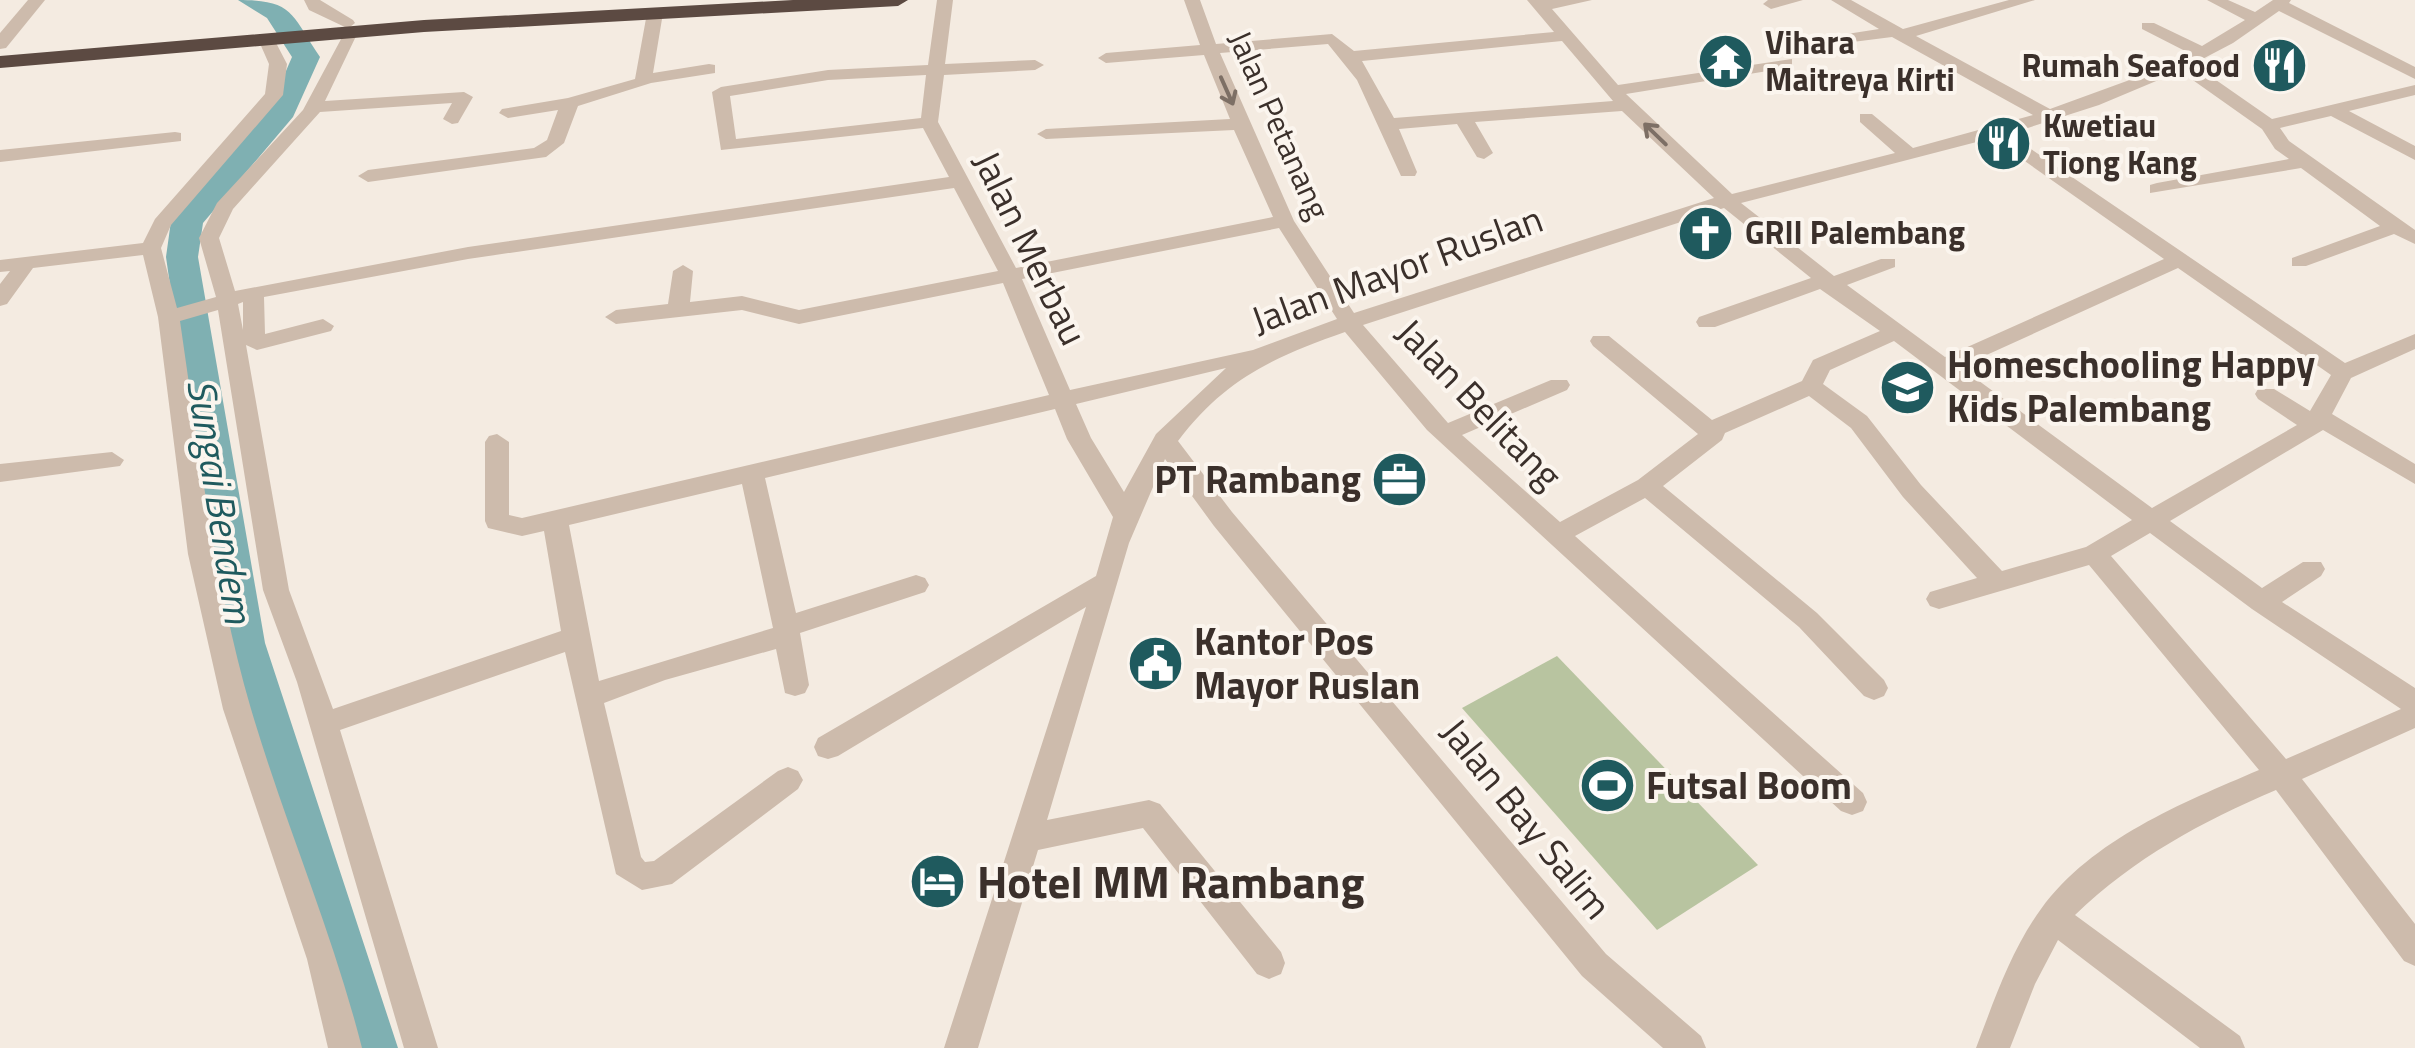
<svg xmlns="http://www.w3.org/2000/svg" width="2415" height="1048" viewBox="0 0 2415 1048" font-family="'Titillium Web',sans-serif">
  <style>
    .green { fill: #b8c4a0 }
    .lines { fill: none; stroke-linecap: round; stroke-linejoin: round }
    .river { fill: #7fb0b2; fill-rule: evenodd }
    .minor { fill: #cdbbac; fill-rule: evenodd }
    .highway { fill: #5c4a42; fill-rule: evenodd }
    .oneway { stroke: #7d6f65 }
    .labels { text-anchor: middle; stroke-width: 8; stroke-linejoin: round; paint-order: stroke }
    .far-poi-label { font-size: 32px; font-weight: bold; fill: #3b302b; stroke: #fbf5ee; text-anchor: start }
    .far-street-label { font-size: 32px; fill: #3b302b; stroke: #fbf5ee }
    .street-label { font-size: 38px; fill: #3b302b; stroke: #fbf5ee }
    .poi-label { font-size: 38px; font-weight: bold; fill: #3b302b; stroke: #fbf5ee; text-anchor: start }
    .water-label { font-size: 40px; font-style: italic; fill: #1f5a5e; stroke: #fbf5ee }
    .near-poi-label { font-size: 45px; font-weight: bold; fill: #3b302b; stroke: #fbf5ee; text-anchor: start }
  </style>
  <rect width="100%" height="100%" fill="#f4ebe1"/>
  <!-- green -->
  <polygon class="green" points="1557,656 1758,865 1657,930 1462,708"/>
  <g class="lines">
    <!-- river -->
    <path class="river" d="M238,0C294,0 291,14 320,57L293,117L203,223L198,257L265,643L398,1048H344L221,643L166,257L171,221L270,108L292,57L267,18Z"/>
    <!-- minor -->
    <g class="minor">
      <polygon points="28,0 45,0 6,48 0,49 0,33"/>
      <path d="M304,0H320L353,20L355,23L350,27L358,32L325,101L464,92L473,97L458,123L452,124L443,119L452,103L320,112L233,209L219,238L235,291L468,247L949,177L923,128L721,150L712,92L721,87L828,70L928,65L937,0H953L945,64L1035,60L1044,65L1035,70L944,75L938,122L1016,268L1273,217L1234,130L1046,139L1037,134L1046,129L1230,119L1204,55L1106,63L1098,58L1106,53L1200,45L1184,0H1200L1216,44L1332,34L1354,51L1554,32L1527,0H1592L1552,9L1618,85L1792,59V67L1786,68L1626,94L1732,194L1895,153L1860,122V114H1872L1913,148L2033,115L1892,37L1821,46V38L1879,29L1831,0H1851L1903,29L2009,0H2035L1916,36L2050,109L2157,70L2189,53L2142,29V23H2154L2202,46L2245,20L2207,0H2228L2255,12L2273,0H2291L2289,3L2415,67V79L2279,11L2233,43L2193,64L2272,119L2415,85V95L2349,111L2415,146V160L2331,116L2280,128L2289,141L2415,230V244L2394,234L2306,266H2292V258L2380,226L2301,168L2150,193V185L2157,183L2289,159L2275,149L2262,129L2180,71L2099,105L2009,134L2345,363L2415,334V349L2351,378L2332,414L2415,464V484L2323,430L2170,521L2262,588L2303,562H2321L2325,569L2321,576L2282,602L2415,688V728L2302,779L2415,924V966L2404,961L2276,790C2201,822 2134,858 2075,915L2240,1036L2245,1048H2200L2058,940L2035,984L2010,1048H1976C1994,1001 2011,950 2041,909C2092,839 2182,803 2259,770L2089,565L1939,609L1930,606L1926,599L1930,592L1977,578L1903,497L1851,428L1809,396L1725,433L1722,440L1663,486L1817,613L1884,680L1888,688L1884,696L1874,700L1864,696L1799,627L1645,498L1575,536L1863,793L1867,802L1863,811L1852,815L1841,811L1427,430L1345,332C1274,357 1225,379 1178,441L1232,512L1606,954L1701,1036L1706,1048H1663L1582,976L1214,526L1165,459L1129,543L1047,820L1149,800L1160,804L1281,952L1285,963L1281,974L1269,979L1257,974L1143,828L1038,850L978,1048H944L1086,607L838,756L828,759L818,756L814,747L818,738L1096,576L1113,517L1067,439L1055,409L765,478L796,613L916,575L925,578L929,585L925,592L800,633L809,685L805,693L795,696L785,693L776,649L665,680L604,703L641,857L645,862L654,861L778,771L788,767L798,771L803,780L798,789L672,884L642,890L616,874L565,652L340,730L438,1048H404L297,682L263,590L218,310L180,321C199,451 214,582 251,709C285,824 332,930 362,1048H328L307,959L223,709L188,554L158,317L143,255L33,268L7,304L0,306V284L10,271L0,272V260L143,243L155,219L265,94L269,64L258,39L266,34L274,39L287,64L283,95L171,225L161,248L177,308L216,297L199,238L217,203L303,110L347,28L309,10ZM1562,41L1613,101L1394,118L1362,61ZM1328,44L1357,80L1401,176H1415L1417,172L1399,129L1457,124L1477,157L1484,159L1493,153L1475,122L1622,111L1714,198L1354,313L1294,221L1220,53ZM926,75L921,118L736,139L730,96L828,80ZM1992,138L2164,259L1945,357L1847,285L1895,267V259H1881L1834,276L1741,203ZM954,188L998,271L799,310L742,296L690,302L693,271L683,265L673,271L668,304L616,310L605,317L616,324L742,310L799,324L1003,283L1049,395L522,518L509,515V442L497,434L489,436L485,442V521L488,528L522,536L544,531L561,631L333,709L289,590L246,345L257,350L331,331L334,326L323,319L265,334L264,297L468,259ZM1724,208L1811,278L1699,317L1696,322L1699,327H1715L1820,289L1880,331L1813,360L1802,381L1712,420L1609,336H1593L1590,341L1593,346L1698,434L1638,480L1560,522L1462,435L1567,390L1570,385L1567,380H1551L1448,423L1363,325ZM1279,228L1337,319L1253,350L1070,390L1022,279ZM2178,268L2331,375L2310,411L2274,389H2258L2255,394L2258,399L2297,425L2152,508L1960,367ZM243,302V330L238,304ZM1894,341L2132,520L2086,547L2002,571L1921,485L1867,416L1823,384L1830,370ZM1226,368L1156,434L1124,492L1091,438L1076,404ZM742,484L773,628L599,681L569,525ZM2150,533L2252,609L2401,709L2286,759L2111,556Z"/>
      <polygon points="1768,0 1803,0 1771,9 1763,4"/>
      <polygon points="655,8 663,13 653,73 709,64 715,65 715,73 651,83 578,106 564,143 546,157 368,182 358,176 368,170 534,148 547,140 558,110 508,118 499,113 502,109 568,98 635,79 647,13"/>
      <polygon points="175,132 181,133 181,141 0,162 0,150"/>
      <polygon points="112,452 124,460 120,466 0,482 0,464"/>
    </g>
    <!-- highway -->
    <polygon class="highway" points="793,0 908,0 898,6 424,32 0,68 0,56 424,20"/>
  </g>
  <!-- one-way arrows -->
  <defs><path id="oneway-shaft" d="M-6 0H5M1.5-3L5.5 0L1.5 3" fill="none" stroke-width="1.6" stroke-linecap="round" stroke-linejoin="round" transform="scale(2.5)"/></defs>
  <g class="oneway">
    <use href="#oneway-shaft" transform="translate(1227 91) rotate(66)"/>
    <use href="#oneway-shaft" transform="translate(1655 134) rotate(-136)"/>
  </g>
  <!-- icons -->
  <defs>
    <symbol id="temple-disc" viewBox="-11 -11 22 22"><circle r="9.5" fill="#1f5a5e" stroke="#fbf5ee"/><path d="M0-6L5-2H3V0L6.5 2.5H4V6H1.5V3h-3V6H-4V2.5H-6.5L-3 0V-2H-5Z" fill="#fff"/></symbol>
    <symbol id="restaurant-disc" viewBox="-11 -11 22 22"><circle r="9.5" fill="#1f5a5e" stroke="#fbf5ee"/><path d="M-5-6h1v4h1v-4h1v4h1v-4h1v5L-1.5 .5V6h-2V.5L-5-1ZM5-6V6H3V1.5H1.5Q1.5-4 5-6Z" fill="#fff"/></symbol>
    <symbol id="church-disc" viewBox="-11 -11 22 22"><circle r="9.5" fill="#1f5a5e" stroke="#fbf5ee"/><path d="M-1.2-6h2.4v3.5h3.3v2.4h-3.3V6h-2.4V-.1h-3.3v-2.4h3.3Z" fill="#fff"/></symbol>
    <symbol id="school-disc" viewBox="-11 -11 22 22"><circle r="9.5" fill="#1f5a5e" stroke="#fbf5ee"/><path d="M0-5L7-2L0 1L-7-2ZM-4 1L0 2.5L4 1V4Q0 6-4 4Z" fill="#fff"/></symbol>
    <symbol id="office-disc" viewBox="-11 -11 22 22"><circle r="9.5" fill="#1f5a5e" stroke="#fbf5ee"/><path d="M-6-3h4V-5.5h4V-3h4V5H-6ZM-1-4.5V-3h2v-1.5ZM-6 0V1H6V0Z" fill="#fff"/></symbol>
    <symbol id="civic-disc" viewBox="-11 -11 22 22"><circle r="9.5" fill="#1f5a5e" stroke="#fbf5ee"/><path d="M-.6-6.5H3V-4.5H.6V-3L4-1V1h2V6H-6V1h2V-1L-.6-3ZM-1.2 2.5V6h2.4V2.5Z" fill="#fff"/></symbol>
    <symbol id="stadium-disc" viewBox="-11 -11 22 22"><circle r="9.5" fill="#1f5a5e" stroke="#fbf5ee"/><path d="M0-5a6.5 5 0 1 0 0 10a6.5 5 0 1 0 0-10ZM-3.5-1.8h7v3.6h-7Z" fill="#fff"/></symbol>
    <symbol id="hotel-disc" viewBox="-11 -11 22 22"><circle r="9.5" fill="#1f5a5e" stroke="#fbf5ee"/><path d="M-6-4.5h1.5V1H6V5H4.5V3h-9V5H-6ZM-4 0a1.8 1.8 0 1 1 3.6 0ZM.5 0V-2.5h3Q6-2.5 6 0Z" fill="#fff"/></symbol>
  </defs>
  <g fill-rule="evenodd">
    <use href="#temple-disc" x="1694" y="30" width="63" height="63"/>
    <use href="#restaurant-disc" x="2248" y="34" width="63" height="63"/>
    <use href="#restaurant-disc" x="1972" y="112" width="63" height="63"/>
    <use href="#church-disc" x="1674" y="202" width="63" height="63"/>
    <use href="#school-disc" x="1876" y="356" width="63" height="63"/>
    <use href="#office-disc" x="1368" y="448" width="63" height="63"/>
    <use href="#civic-disc" x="1124" y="632" width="63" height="63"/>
    <use href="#stadium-disc" x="1576" y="754" width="63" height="63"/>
    <use href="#hotel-disc" x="906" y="850" width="63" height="63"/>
  </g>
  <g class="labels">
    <!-- far-poi labels -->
    <g class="far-poi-label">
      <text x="1765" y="54">Vihara<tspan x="1765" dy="37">Maitreya Kirti</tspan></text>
      <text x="2240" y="77" text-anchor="end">Rumah Seafood</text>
      <text x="2043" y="137">Kwetiau<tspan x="2043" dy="37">Tiong Kang</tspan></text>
      <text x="1745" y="244">GRII Palembang</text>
    </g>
    <!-- far-street labels -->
    <g class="far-street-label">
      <text transform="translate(1279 125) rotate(66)" y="11">Jalan Petanang</text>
    </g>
    <!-- street labels -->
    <g class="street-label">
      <text transform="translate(1030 248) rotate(64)" y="13">Jalan Merbau</text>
      <text transform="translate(1397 270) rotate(-20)" y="13">Jalan Mayor Ruslan</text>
      <text transform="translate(1479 404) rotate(46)" y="13">Jalan Belitang</text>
      <text transform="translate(1526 819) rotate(51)" y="13">Jalan Bay Salim</text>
    </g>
    <!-- poi labels -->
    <g class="poi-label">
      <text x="1947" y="378">Homeschooling Happy<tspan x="1947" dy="44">Kids Palembang</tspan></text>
      <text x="1361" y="493" text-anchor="end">PT Rambang</text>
      <text x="1194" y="655">Kantor Pos<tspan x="1194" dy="44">Mayor Ruslan</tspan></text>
      <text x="1646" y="799">Futsal Boom</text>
    </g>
    <!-- water labels -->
    <g class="water-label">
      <text transform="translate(220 501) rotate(81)" y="14">Sungai Bendem</text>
    </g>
    <!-- near-poi labels -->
    <g class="near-poi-label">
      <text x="977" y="898">Hotel MM Rambang</text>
    </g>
  </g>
</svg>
